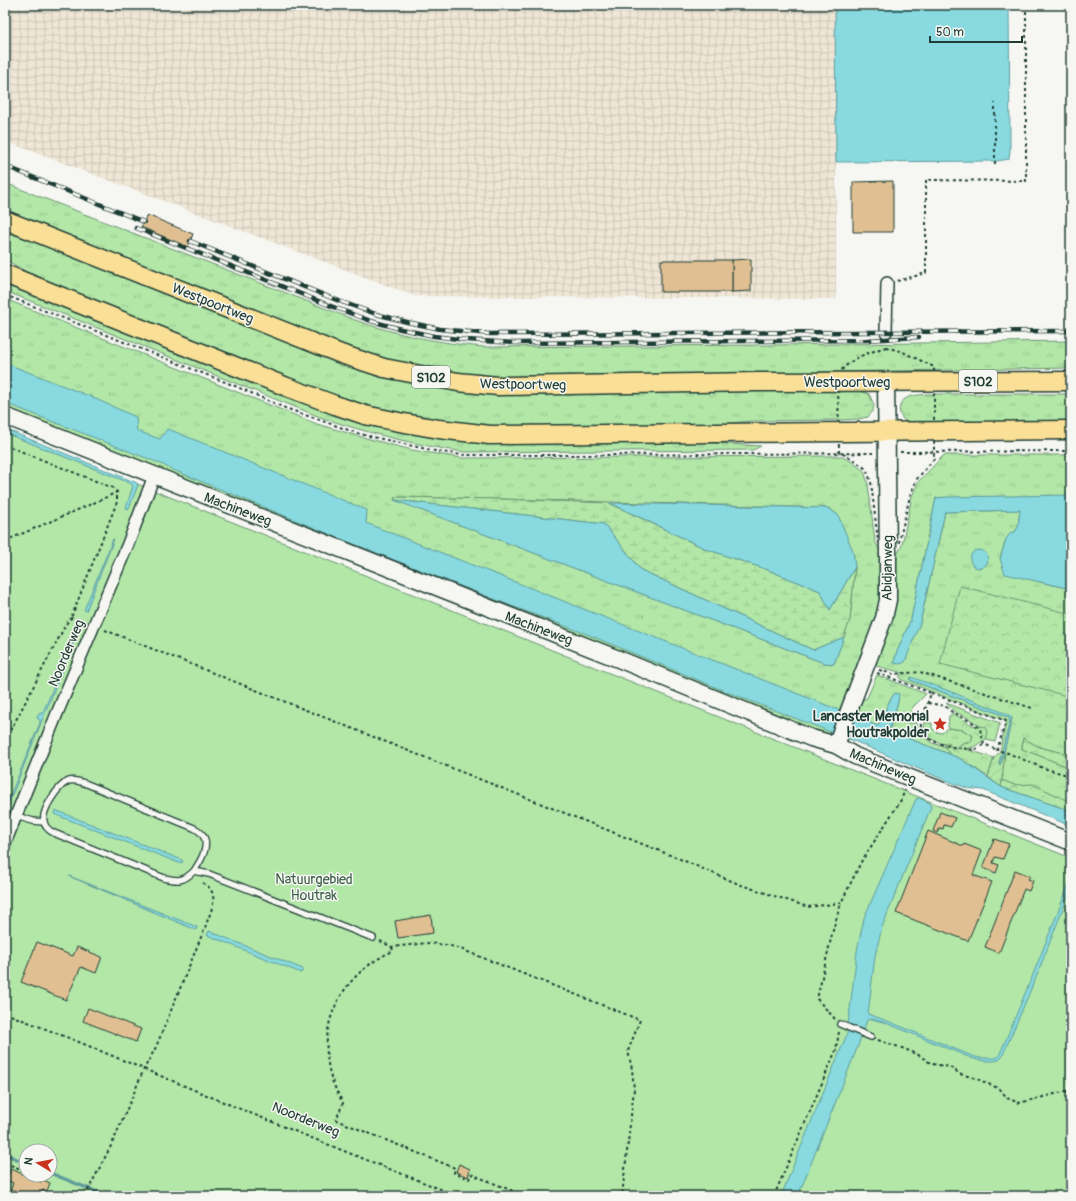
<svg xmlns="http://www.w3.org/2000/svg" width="1076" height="1201" viewBox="0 0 1076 1201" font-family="Pangolin,sans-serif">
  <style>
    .industrial { fill: url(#industrial-grid) }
    .grass { fill: url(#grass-tufts); stroke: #68926e; fill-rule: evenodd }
    .forest { fill: url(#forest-crowns); stroke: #68926e }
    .wetland { fill: url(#wetland-marsh); stroke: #68926e }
    .park { fill: #b2e7a8; stroke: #68926e; fill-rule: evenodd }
    .garden { fill: url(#garden-furrows); stroke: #68926e }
    .water { fill: #88dae0; stroke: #5e9b9b }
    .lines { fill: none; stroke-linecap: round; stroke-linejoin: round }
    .stream { stroke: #5e9b9b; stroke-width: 3.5 }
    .building { fill: #e0c093; stroke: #1f3d34 }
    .lane-casing { stroke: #1f3d34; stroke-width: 8 }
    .street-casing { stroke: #1f3d34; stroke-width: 14 }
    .secondary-casing { stroke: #1f3d34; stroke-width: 19 }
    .primary-casing { stroke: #1f3d34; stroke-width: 21 }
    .path { stroke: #1f3d34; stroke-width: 2; stroke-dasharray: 3 3; stroke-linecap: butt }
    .lane { stroke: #f6f6f2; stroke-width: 5.5 }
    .street { stroke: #f6f6f2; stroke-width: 11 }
    .secondary { stroke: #f6f6f2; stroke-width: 16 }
    .primary { stroke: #fadf96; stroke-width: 18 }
    .rail-casing { stroke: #1f3d34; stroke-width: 4.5 }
    .rail { stroke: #f6f6f2; stroke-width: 3; stroke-dasharray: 9; stroke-linecap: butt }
    .labels { text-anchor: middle; stroke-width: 3; stroke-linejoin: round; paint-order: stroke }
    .shield { fill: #f6f6f2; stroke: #60746d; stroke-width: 1 }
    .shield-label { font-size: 13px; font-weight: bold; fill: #1f3d34 }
    .street-label { font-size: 14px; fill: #1f3d34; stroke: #f6f6f2 }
    .poi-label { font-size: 14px; font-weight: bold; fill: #1f3d34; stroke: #f6f6f2; text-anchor: end }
    .park-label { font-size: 14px; fill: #3c5f4b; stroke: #f6f6f2 }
  </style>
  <defs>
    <pattern id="industrial-grid" width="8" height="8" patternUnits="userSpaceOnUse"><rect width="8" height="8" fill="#efe6d6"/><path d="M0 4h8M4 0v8" fill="none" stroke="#ccc6b8"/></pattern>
    <pattern id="grass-tufts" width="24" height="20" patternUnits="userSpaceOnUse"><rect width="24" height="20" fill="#b2e7a8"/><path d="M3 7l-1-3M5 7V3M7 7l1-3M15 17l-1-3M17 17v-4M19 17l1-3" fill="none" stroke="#99c791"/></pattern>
    <pattern id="forest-crowns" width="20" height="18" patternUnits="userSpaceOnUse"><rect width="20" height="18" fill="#b2e7a8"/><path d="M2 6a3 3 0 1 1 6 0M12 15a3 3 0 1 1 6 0" fill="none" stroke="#99c791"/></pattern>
    <pattern id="wetland-marsh" width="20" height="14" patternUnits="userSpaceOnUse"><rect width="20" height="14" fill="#b2e7a8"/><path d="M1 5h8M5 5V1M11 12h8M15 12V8" fill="none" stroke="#99c791"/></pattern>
    <pattern id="garden-furrows" width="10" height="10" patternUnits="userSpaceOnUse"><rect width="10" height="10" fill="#b2e7a8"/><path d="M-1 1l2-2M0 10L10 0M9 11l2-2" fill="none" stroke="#99c791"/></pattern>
  </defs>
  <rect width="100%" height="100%" fill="#f6f6f2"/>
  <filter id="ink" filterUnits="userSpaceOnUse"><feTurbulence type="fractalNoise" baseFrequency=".025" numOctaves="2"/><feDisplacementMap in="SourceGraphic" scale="8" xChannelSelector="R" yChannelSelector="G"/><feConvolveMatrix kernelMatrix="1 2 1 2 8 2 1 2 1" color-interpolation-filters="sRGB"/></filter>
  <g filter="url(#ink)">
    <!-- industrial -->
    <polygon class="industrial" points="5,5 835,5 836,144 836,299 415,296 5,141"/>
    <!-- grass -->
    <g class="grass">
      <path d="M5,183L355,320C397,335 440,343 484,347L770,345L1071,341V368L527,377H482L385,364L5,215Z"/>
      <polygon points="5,226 382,374 842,389 860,391 869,394 874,405 873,411 868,417 858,419 842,420 750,421 691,428 481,428 374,412 43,282 5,259"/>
      <path d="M5,280L363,421L761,446L753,450L464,452C415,445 367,433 320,417L5,291Z"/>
      <path d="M5,299L317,424L358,436L412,450L462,458L840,456L851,461L864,471L868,484L875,541L881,553L880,605L873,627L830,733L828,737L5,411ZM395,497L500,499L828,508L838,515L855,567L850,619L834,664L824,663L395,500Z"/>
      <path d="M927,394H1071V424H915C911,423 906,422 903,419C898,414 898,403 905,399C911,395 920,395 927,394Z"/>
      <polygon points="944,455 1071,455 1071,496 936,498 911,619 896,654 894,663 920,623 945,512 1020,510 1018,527 1014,533 1006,539 1000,559 1040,582 1071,589 1071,755 1039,747 1023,738 1022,749 1071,768 1071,809 999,779 1002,777 1004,752 1012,718 910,679 910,680 1008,717 1010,721 1002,752 1000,751 1006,721 900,679 900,672 876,666 874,662 893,563 902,545 912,496 918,482"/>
      <polygon points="877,675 926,694 912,708 908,723 917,723 918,732 922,739 924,737 932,743 946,747 949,754 889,731 898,702 895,693 890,700 878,726 863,721 855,714 859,701 867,698"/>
      <polygon points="946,703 1000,723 995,742 987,740 980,726 968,718 955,712"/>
      <path d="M924,723H932V728L936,732L942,733L948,728L963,730L973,736L971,741L963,743L953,750L948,742L944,744C932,740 924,738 924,723Z"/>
    </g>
    <!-- forest -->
    <g class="forest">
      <polygon points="960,586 1071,614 1071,697 940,664"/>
      <polygon points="953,713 972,725 986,727 987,738 974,747 966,749 994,758 988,777 961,759 949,754 944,744 948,742 953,750 963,743 971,741 973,736 963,730 948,728 949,716"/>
      <polygon points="1023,738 1039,747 1071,755 1071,768 1022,749"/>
      <polygon points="1002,780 1014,785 1033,784 1066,800 1071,806 1071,811 1001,787"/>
    </g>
    <!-- wetland -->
    <polygon class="wetland" points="395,497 500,499 609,503 706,549 768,570 820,591 830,610 855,567 850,620 844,637 813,650 641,570 604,524 394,500"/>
    <!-- park -->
    <path class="park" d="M5,431L1071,858V1196H5ZM26,1151H50V1175H26Z"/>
    <!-- garden -->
    <polygon class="garden" points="1000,751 1002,752 999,763 1000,765 1005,753 1001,787 988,777 994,758"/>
    <!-- water -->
    <g class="water">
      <polygon points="835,5 1009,5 1010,150 1009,159 997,161 836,162"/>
      <polygon points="5,363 89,396 136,417 137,431 160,439 167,429 173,431 367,510 366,523 839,710 878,726 890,700 895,693 899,694 898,702 889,731 949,754 961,759 1001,787 1071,811 1071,826 983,790 967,788 940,778 854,741 727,692 589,635 509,605 346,541 171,469 159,463 5,403"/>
      <polygon points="5,429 137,483 138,485 129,508 128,509 126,508 133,486 130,483 5,433"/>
      <polygon points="1071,495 1071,589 1005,574 1000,559 1006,539 1011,532 1014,533 1018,527 1020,510 945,512 920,623 905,662 900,664 894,663 896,654 911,619 936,498 947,497"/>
      <polygon points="394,500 604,524 641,570 813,650 844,637 834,664 824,663"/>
      <polygon points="610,503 828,508 838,515 853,551 855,567 830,610 820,591 768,570 706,549"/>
      <polygon points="113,539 114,539 86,611 84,610"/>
      <circle cx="979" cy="559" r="9"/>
      <polygon points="77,630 78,631 6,810 5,808 40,723 40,720 37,718 39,714 42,713 44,710"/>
      <polygon points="911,677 944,689 1007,714 1012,718 1004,752 1000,765 999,763 1010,721 1008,717 910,680"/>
      <path d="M919,798L930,803L931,807L882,927L875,956L868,1014L890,1022L972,1056L979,1058H996L999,1056L1034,972L1071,879V888L1037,975L1002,1057L999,1060C990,1062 980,1061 971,1058L886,1023L872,1019L867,1020L858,1046L798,1196H781L847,1034L857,951L864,918L916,799Z"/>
      <polygon points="55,810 182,860 183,862 179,863 54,814"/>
      <polygon points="69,876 197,927 196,930"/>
      <polygon points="209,931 303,969 301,973 207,935"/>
    </g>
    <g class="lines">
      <!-- stream -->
      <g class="stream">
        <polyline points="5,1154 26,1163"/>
        <polyline points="50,1173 107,1196"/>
      </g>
    </g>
    <!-- building -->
    <g class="building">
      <polygon points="893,181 893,232 853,232 853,182"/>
      <polygon points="147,215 193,234 188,247 141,227"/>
      <polygon points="751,259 751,291 732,292 732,260"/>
      <rect x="661" y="260" width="71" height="32"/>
      <polygon points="940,812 955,818 951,827 944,825 943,829 940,828 937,833 933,831"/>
      <polygon points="928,831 963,846 964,844 982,851 973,875 992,882 968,941 896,913"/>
      <polygon points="994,839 1009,844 1003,859 995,857 993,863 999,865 996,873 983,868"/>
      <polygon points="1015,870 1030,876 1028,879 1033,881 1029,891 1024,889 999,953 985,947"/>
      <polygon points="431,915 433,933 398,938 395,921"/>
      <polygon points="37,942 73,956 77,947 102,957 96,973 81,967 66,1000 21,982"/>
      <polygon points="88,1008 141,1029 136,1042 83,1021"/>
      <polygon points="459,1164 470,1169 468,1177 456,1172"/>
      <polygon points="11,1169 41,1182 41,1179 50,1183 47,1191 43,1190 41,1196 12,1196 9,1195 13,1183 6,1180"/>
    </g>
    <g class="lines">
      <defs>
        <g id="lane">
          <polyline points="16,816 33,821 44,822"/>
          <path d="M194,871C200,862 209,848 204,837C202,833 198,830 194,828L87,784C81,782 75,779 69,781C58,785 41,811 44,822C45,827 50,831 54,833L164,878C178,881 183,882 194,871L209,874L373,938"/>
          <polyline points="840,1024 871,1037"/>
        </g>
        <g id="street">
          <polyline points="886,332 887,283"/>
          <polyline points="5,843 58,711 128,544 154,476"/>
        </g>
        <g id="secondary">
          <polyline points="5,416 621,660 811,738 836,745 855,756 1071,842"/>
          <polyline points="836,745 884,618 888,600 888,557 886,382"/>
        </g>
        <g id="primary">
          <polyline points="5,220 341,354 384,368 458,382 498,386 759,382 1071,381"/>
          <polyline points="5,274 287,387 335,405 365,415 399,422 439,429 490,435 1071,430"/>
        </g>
      </defs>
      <!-- lane casing -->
      <use href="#lane" class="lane-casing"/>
      <!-- street casing -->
      <use href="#street" class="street-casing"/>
      <!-- secondary casing -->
      <use href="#secondary" class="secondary-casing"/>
      <!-- primary casing -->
      <use href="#primary" class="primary-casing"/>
      <!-- path -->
      <g class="path">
        <polyline points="995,164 995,103"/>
        <polyline points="897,281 926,273 926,180 1026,181 1026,5"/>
        <polyline points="5,295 235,386 285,408 360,434 435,451 462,455 605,455 873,453"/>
        <path d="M886,347L903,352L934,367V459L916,480L910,496L899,542L888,557L878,541L871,482L866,469L851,458L839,452L838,375C849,358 868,353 886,347Z"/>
        <polyline points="5,445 113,488 117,492 117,502 71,618"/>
        <polyline points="900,452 1071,451"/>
        <polyline points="5,541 96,502 117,492"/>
        <polyline points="105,630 680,859 741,885 808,907 841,903 861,862 901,800 905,790"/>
        <polyline points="879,670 893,674 920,672 1032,708"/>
        <path d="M877,673L931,693C928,703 923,713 921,723C918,745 960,748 975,750L984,744"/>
        <polyline points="931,693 1006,721 997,750 1008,753 1043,768 1071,776"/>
        <polyline points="928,703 945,706 952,712 972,722 980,729 984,744 997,750"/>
        <polyline points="5,741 66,624 71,618 84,622"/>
        <polyline points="380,941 392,947 428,943 447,945 458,948 640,1020 628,1051 632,1069 634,1089 622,1196"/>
        <path d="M392,947L393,951C346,972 318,1017 329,1069C331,1081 337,1092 343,1103L336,1120L455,1168L454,1173L469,1179L471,1174L525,1196"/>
        <polyline points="5,1013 79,1042 228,1104 349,1153 458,1196"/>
        <polyline points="835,1019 817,999 833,930 841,903"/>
        <polyline points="878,1040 902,1048 917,1054 932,1064 950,1067 960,1074 975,1078 1000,1089 1007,1098 1019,1103 1067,1091 1071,1088"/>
        <polyline points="5,1163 26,1171"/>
        <path d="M85,1196L113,1142L144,1069L156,1047L206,925C211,910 221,893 203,883"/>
        <polyline points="774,1196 836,1050 839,1032"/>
      </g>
      <!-- lane -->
      <use href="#lane" class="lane"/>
      <!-- street -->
      <use href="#street" class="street"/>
      <!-- secondary -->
      <use href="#secondary" class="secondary"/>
      <!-- primary -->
      <use href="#primary" class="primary"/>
      <defs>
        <g id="rail">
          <polyline points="5,166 144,222"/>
          <polyline points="136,228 336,308 371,321 401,329 434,336 466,340 515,343 867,340 919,337"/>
          <polyline points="190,241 339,301 376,314 407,322 440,329 490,334 1071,331"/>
        </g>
      </defs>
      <!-- rail casing -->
      <use href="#rail" class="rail-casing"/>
      <!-- rail -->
      <use href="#rail" class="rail"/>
    </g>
  </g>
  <!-- icons -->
  <defs>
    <symbol id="sight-bare" viewBox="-9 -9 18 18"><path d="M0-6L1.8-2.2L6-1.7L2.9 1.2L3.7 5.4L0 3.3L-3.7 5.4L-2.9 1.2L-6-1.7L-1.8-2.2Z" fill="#c8321e" stroke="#f6f6f2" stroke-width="2.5" paint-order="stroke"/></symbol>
  </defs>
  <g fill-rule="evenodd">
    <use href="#sight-bare" x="930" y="714" width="20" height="20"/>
  </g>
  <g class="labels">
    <!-- shield labels -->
    <g class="shield">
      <rect x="412" y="366" width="38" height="22" rx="3"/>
      <rect x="959" y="370" width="38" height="22" rx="3"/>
    </g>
    <g class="shield-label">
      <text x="431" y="382">S102</text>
      <text x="978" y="386">S102</text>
    </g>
    <!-- street labels -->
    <g class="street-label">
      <text transform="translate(213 303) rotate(22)" y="5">Westpoortweg</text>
      <text x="847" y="387">Westpoortweg</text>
      <text transform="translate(523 384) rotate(1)" y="5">Westpoortweg</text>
      <text transform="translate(238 509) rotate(21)" y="5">Machineweg</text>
      <text transform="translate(887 568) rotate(-89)" y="5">Abidjanweg</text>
      <text transform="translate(539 628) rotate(21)" y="5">Machineweg</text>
      <text transform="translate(66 653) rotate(-67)" y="5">Noorderweg</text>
      <text transform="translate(883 766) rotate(23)" y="5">Machineweg</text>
      <text transform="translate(306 1119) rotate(22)" y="5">Noorderweg</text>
    </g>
    <!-- poi labels -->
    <g class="poi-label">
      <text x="929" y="721">Lancaster Memorial<tspan x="929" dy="16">Houtrakpolder</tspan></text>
    </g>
    <!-- park labels -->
    <g class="park-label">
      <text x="314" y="884">Natuurgebied<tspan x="314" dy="16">Houtrak</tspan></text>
    </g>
  </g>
  <!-- margin -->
  <rect width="1076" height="1201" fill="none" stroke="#f6f6f2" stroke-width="20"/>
  <rect x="10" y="10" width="1056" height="1181" fill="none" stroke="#1f3d34" stroke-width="1.5" filter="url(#ink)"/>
  <!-- north arrow -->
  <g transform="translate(38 1163) rotate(280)"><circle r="19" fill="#f6f6f2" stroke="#a0aca6"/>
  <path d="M0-3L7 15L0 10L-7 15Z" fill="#c8321e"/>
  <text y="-6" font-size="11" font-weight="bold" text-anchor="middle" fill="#1f3d34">N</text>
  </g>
  <!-- scale -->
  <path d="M930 36v6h92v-6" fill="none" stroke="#1f3d34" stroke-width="2"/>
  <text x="936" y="36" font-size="12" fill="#1f3d34" stroke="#f6f6f2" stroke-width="3" paint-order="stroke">50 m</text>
</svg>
